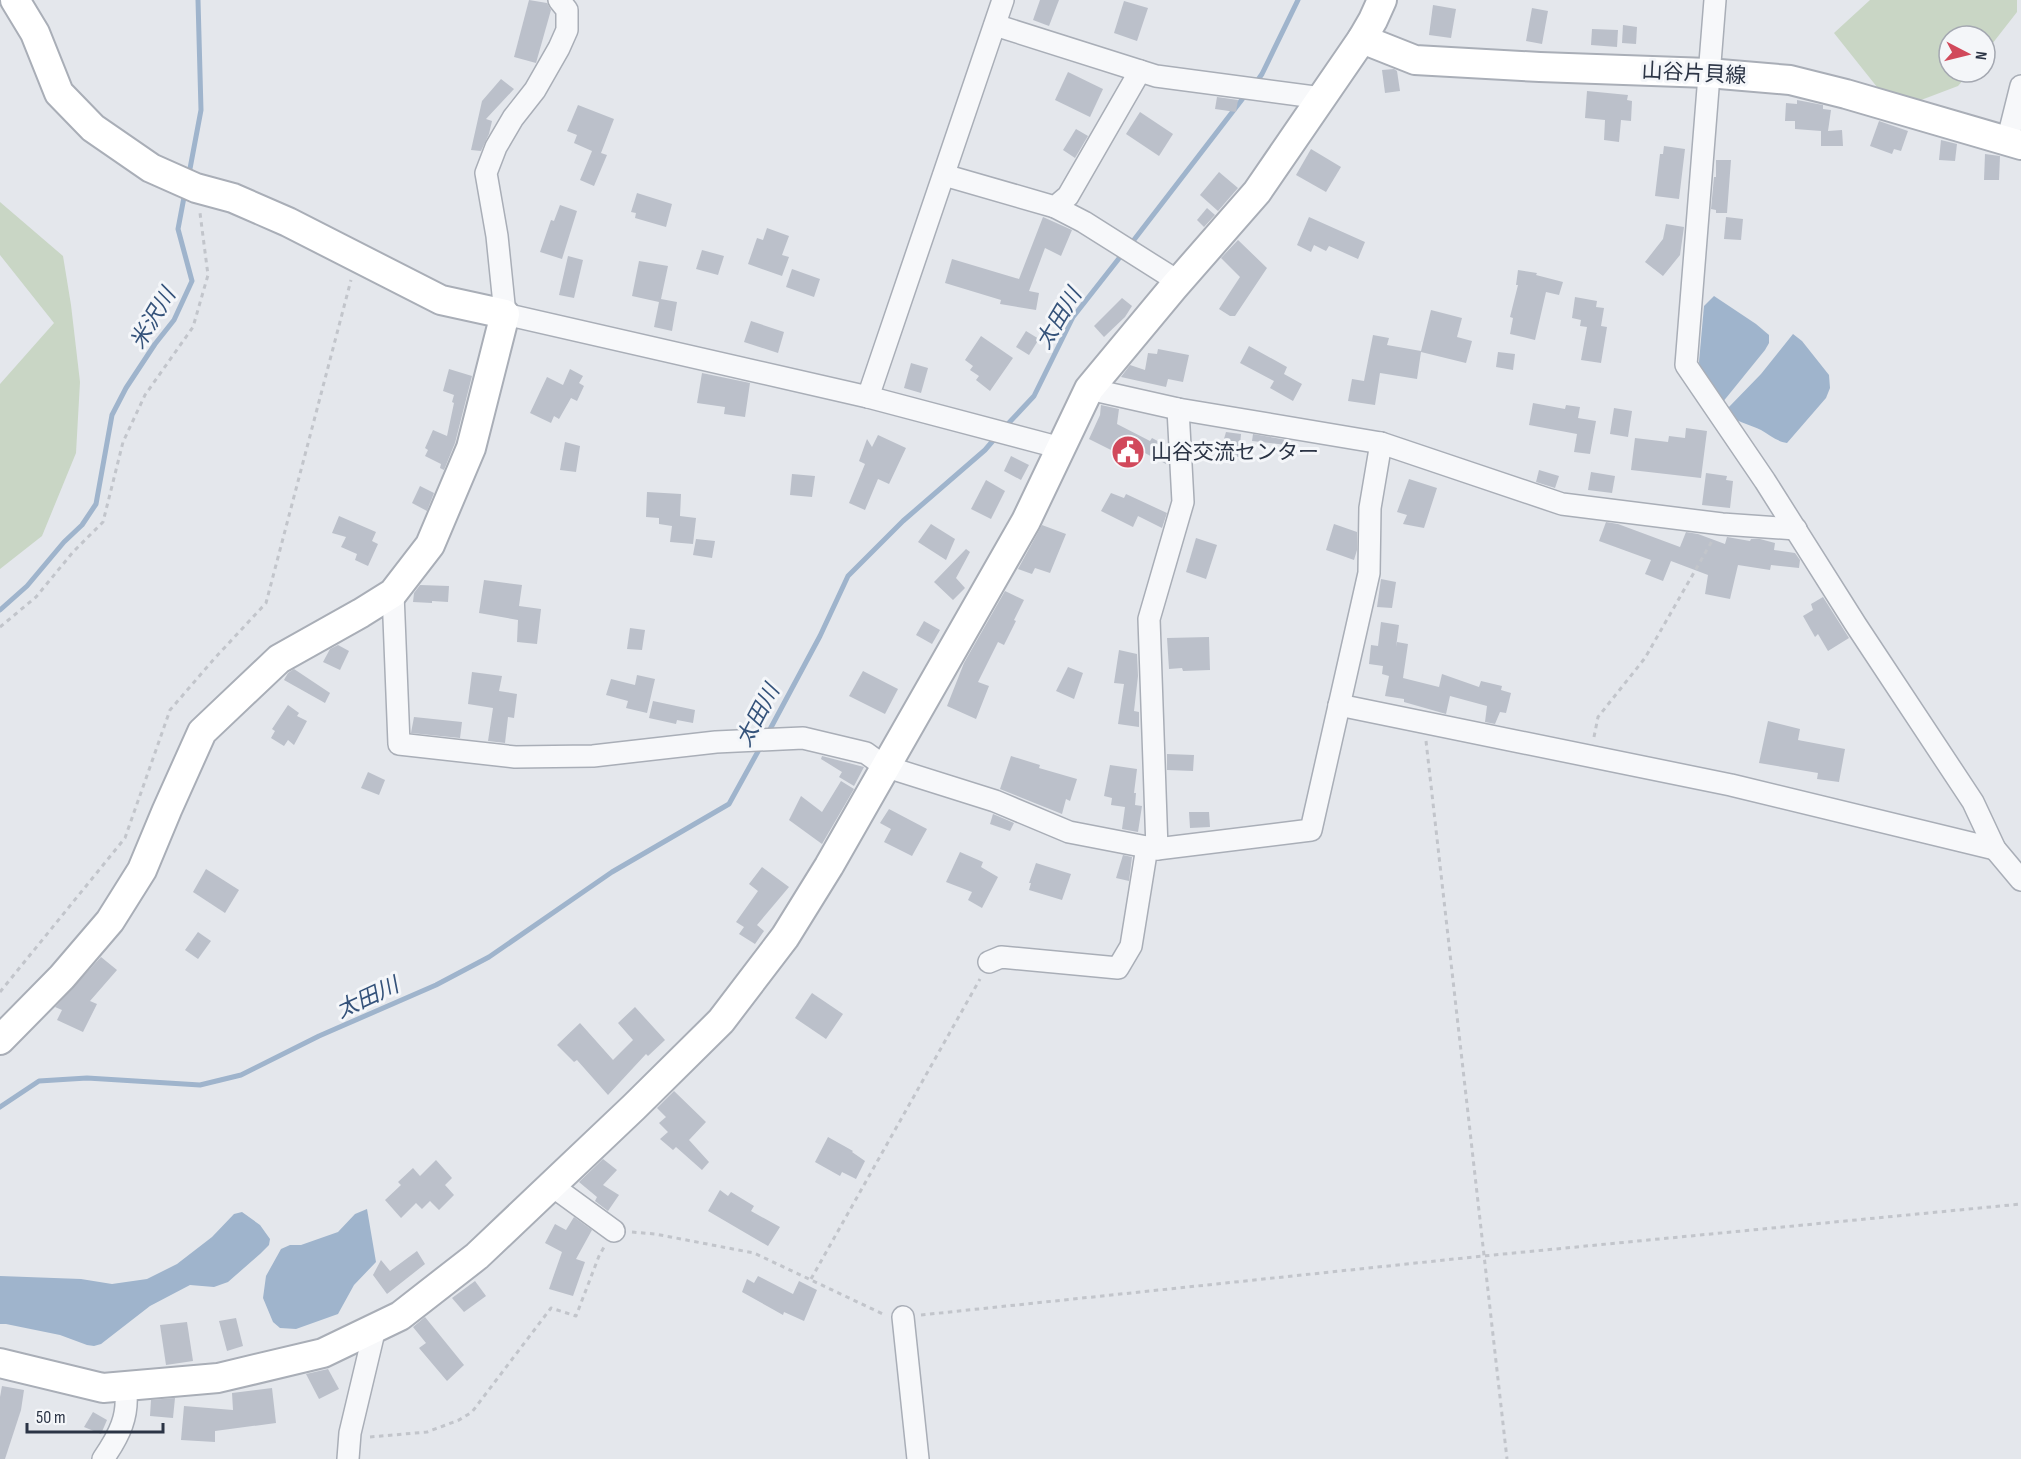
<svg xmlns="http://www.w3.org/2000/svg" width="2021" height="1459" viewBox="0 0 2021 1459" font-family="'Sofia Sans Condensed','Noto Sans JP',sans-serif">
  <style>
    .green { fill: #c9d6c5 }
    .water { fill: #9fb4cc }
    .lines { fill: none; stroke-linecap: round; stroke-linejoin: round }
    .stream { stroke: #9fb4cc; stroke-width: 5 }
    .building { fill: #bbc0ca }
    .street-casing { stroke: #a9aeb7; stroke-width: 24 }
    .secondary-casing { stroke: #a9aeb7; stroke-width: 32 }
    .path { stroke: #c2c5cb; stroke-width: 3; stroke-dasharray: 4.5 4.5; stroke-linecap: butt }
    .street { stroke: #f7f8fa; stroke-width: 21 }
    .secondary { stroke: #fff; stroke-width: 28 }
    .labels { text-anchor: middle; stroke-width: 6; stroke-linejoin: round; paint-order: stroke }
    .street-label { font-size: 21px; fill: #2b3445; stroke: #f4f6f9 }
    .poi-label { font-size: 21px; fill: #2b3445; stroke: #f4f6f9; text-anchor: start }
    .water-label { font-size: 22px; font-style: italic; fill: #34527a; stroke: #f4f6f9 }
  </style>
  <rect width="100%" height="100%" fill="#e4e7ec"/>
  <!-- green -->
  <g class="green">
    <polygon points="1870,0 2017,0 2017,12 1985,53 1985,36 1949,36 1949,72 1970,72 1958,86 1900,108 1885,97 1834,33"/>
    <polygon points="0,202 63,256 71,305 80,382 76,453 42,536 0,569 0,384 54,323 0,255"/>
  </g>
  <!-- water -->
  <g class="water">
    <polygon points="1714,296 1756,324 1769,335 1769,343 1765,350 1722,403 1702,380 1699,362 1704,306"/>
    <path d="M1793,334L1802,341L1829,375L1830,388L1826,398L1787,443C1776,441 1770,435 1761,430C1751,425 1740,423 1730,416L1728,408L1761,374Z"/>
    <polygon points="367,1209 376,1262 354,1285 338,1314 296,1329 280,1328 273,1322 263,1298 266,1276 281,1249 290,1245 301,1245 338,1232 355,1214"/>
    <polygon points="242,1212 260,1225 270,1239 269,1245 260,1254 228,1282 214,1287 190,1285 150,1306 101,1344 94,1346 87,1345 60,1335 6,1324 0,1324 0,1276 81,1279 112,1284 147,1279 177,1264 212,1237 234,1214"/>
  </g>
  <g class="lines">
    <!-- stream -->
    <g class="stream">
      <polyline points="1255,84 1262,74 1298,0"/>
      <polyline points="189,174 201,110 198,0"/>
      <polyline points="1130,245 1247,93"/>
      <polyline points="1005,427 1034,396 1073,317 1124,252"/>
      <polyline points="0,610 27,586 64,542 82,525 96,504 112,415 126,388 155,344 174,320 192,281 178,229 185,192"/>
      <polyline points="768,733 820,636 848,576 903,521 985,450 997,436"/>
      <polyline points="0,1107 39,1081 87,1078 200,1085 241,1075 319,1036 436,985 489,957 612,872 729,804 761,746"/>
    </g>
  </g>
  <!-- building -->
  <g class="building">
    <polygon points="529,0 547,3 551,10 536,63 514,57"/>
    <polygon points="1040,0 1059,0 1049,26 1033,20"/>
    <polygon points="1124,1 1148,8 1137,41 1114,33"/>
    <polygon points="1433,5 1456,9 1451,38 1429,35"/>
    <polygon points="1532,8 1548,11 1542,44 1526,41"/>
    <polygon points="1623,25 1637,27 1636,44 1622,43"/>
    <polygon points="1592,29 1618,30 1617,47 1591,45"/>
    <polygon points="1394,69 1397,71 1400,91 1385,93 1382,70"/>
    <polygon points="1068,72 1103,89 1090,117 1055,100"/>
    <polygon points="501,79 514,89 486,119 492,121 489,134 481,151 471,150 482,101"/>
    <polygon points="1587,91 1628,95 1627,100 1632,101 1631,121 1621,120 1619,142 1604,140 1605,120 1585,118"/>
    <polygon points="1217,97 1238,100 1236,112 1215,109"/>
    <polygon points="1797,100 1823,105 1823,109 1831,110 1828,131 1842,130 1843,146 1821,146 1821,131 1795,129 1795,121 1785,121 1786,103 1797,104"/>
    <polygon points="578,105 614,119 601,153 607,155 594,186 580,180 592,151 574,143 577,135 567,131"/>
    <polygon points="1140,112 1173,134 1159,156 1126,134"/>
    <polygon points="1879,121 1908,131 1901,151 1894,149 1892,154 1870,146"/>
    <polygon points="1076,129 1088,136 1075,158 1063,150"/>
    <polygon points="1941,140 1957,144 1955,161 1939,160"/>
    <polygon points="1664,146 1685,149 1679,199 1655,196 1660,154 1663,154"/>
    <polygon points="1311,149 1341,167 1326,192 1296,175"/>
    <polygon points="1985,154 2000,156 1999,180 1984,180"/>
    <polygon points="1716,160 1731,160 1727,213 1716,213 1716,210 1711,209 1714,177 1716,177"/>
    <polygon points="1219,172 1238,188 1218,211 1200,195"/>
    <polygon points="637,193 672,204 666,227 635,218 636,213 631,212"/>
    <polygon points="560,205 577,211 562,259 540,252 551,220 554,221"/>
    <polygon points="1207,208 1215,215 1204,227 1197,220"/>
    <polygon points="1043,217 1072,230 1061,256 1045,248 1029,291 1039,293 1036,310 1000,304 1001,300 945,283 952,259 1019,279"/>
    <polygon points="1309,217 1365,242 1358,259 1329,246 1326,251 1314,245 1311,252 1297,245"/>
    <polygon points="1726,217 1743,219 1741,240 1724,239"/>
    <polygon points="1666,224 1684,227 1680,255 1663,276 1645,262 1663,239"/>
    <polygon points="767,228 789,236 782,255 789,257 782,276 748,264 757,238 763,240"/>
    <polygon points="1238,240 1267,268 1235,316 1230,316 1219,309 1240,277 1221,258"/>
    <polygon points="702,250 724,256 718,275 696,269"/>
    <polygon points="568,256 583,260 574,298 559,295"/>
    <polygon points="639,261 668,266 661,299 677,302 672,331 654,327 659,302 632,296"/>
    <polygon points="792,269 820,279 814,297 786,287"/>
    <polygon points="1518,270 1537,273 1536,275 1563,282 1559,295 1546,292 1535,340 1510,334 1513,318 1510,317 1518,285 1516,285"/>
    <polygon points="1575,297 1597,301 1596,307 1604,308 1601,326 1607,327 1601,363 1581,360 1587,327 1580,326 1581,320 1572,318"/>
    <polygon points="1122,298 1132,306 1125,317 1104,337 1094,326"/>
    <polygon points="1431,310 1462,318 1457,337 1472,341 1466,363 1421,352 1417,379 1380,373 1375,405 1348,401 1352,379 1364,381 1373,335 1389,338 1387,345 1421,351"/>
    <polygon points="751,321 784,332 778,353 744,342"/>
    <polygon points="1026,331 1039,339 1029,355 1016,347"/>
    <polygon points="981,336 1013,358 990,391 976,380 979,376 970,370 973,366 965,360"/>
    <polygon points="1249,346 1287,367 1284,374 1302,384 1293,401 1270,388 1274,381 1240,363"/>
    <polygon points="1158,349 1189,355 1183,382 1168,379 1166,387 1121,377 1130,365 1145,370 1148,353 1157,354"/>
    <polygon points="1498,352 1515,354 1513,370 1496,367"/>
    <polygon points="911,363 928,368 921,393 904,388"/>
    <polygon points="449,369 472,376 455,443 444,470 440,468 441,464 425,456 428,450 425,448 433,430 447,436 454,403 452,402 454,395 443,391"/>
    <polygon points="570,369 583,376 579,383 584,386 577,401 571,398 559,419 554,416 551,423 530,413 547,377 563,385"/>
    <polygon points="702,373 750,383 745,417 724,414 725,407 697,403"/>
    <polygon points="1533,403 1565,409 1566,405 1580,407 1578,418 1596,421 1590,454 1574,452 1577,434 1529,425"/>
    <polygon points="1101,405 1119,409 1117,424 1150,441 1152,438 1167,446 1168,460 1166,464 1143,452 1137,463 1089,439 1100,415"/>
    <polygon points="1614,408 1632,411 1628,437 1610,434"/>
    <polygon points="1686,428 1707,431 1701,478 1631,470 1635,438 1668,442 1669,436 1685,438"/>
    <polygon points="1226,432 1241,434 1239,457 1219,456"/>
    <polygon points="1253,434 1287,440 1286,445 1252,441"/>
    <polygon points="878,435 906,448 889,484 878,479 865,510 849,503 865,464 859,461 867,439 872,447"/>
    <polygon points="565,442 580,446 576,472 560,470"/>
    <polygon points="1011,456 1029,465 1021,480 1004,471"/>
    <polygon points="1539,470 1559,476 1555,488 1536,482"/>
    <polygon points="1591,472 1615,476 1612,493 1588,490"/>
    <polygon points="1706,473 1727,476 1726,480 1733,481 1730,508 1702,505"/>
    <polygon points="792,474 815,476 812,497 790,495"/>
    <polygon points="1409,479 1437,488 1424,528 1403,524 1407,515 1397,512"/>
    <polygon points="986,480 1005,491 991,519 971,509"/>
    <polygon points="420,486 434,493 427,511 412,503"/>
    <polygon points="647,492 681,494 680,516 696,518 693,544 670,542 672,526 659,524 659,518 646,517"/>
    <polygon points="1111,493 1124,498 1126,494 1167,513 1162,528 1138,516 1133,527 1101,511"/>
    <polygon points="339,516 376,532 372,541 378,544 368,566 355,560 357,554 341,547 346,537 332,533"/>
    <polygon points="1606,522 1618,524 1680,547 1686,532 1698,534 1725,544 1727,537 1750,541 1751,539 1760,539 1775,543 1774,550 1795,553 1800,560 1799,568 1771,565 1770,570 1738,565 1730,599 1705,594 1708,575 1671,561 1663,581 1645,574 1651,560 1599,541"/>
    <polygon points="931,524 955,539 946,560 918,542"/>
    <polygon points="1334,524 1357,532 1357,550 1354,560 1326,550"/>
    <polygon points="1042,525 1066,534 1050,573 1035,568 1032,574 1018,569"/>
    <polygon points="1196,538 1217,545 1206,579 1186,572"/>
    <polygon points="696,539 715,541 712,558 693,555"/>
    <polygon points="966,549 970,552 956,578 965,588 953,600 934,582"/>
    <polygon points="1381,579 1396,582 1392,608 1377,607"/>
    <polygon points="484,580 522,585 519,606 541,609 537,644 517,642 518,620 479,613"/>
    <polygon points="420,585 449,586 448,602 432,601 432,603 413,602 414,593"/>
    <polygon points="1005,591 1024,600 1014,620 1016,621 1004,645 998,642 978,682 989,686 976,719 947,706 964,663"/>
    <polygon points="1823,597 1849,638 1828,651 1818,634 1815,637 1803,616 1813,610 1811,604"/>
    <polygon points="924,621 940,630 932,644 916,635"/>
    <polygon points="1381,622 1399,625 1396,647 1397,642 1408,644 1403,678 1439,687 1442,674 1479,687 1481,681 1502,686 1501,690 1511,693 1506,713 1500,712 1495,724 1485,722 1487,706 1450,696 1446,714 1404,702 1404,699 1385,696 1389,676 1382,674 1383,666 1369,664 1371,645 1378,646"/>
    <polygon points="630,628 645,630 642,650 627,649"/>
    <polygon points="1209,637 1210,670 1183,671 1182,668 1169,669 1167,638"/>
    <polygon points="338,645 349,651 340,670 323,662 330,649"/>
    <polygon points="1119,650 1137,654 1138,676 1134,711 1139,712 1139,727 1118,724 1124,684 1114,683"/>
    <polygon points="1068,667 1083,673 1074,699 1056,691"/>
    <polygon points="294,669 330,693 325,703 284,680 288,673"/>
    <polygon points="863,671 898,689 885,714 849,696"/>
    <polygon points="472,672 502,676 499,691 517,694 514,718 508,717 505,743 488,741 493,708 468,704"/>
    <polygon points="637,675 655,679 647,713 626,708 628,701 606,695 611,679 635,685"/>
    <polygon points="653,701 695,710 693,723 677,720 676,724 649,718"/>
    <polygon points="288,705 299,713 297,716 307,721 294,745 288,740 284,746 271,738 275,731 272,729"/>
    <polygon points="414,717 462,722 460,738 411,733"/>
    <polygon points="1768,721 1800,729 1798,740 1845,749 1839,782 1817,779 1818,773 1759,763"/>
    <polygon points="1167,754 1194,755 1193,771 1167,770"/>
    <polygon points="822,756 864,767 854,786 839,777 842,772 821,759"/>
    <polygon points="1011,756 1040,765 1039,768 1077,779 1070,801 1066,799 1062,814 1000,789"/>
    <polygon points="1110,765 1137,769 1134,793 1136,793 1135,805 1142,806 1138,832 1122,829 1125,807 1111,805 1112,798 1104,796"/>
    <polygon points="368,772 385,780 379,795 361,788"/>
    <polygon points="841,781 854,789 822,844 789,820 801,796 822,812"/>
    <polygon points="889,809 927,829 912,856 884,842 891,829 880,823"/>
    <polygon points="1189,812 1209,812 1210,827 1190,828"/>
    <polygon points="993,814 1014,823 1010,831 990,824"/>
    <polygon points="960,852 983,862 981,867 998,877 982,908 968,900 972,892 946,882"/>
    <polygon points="1123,855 1132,857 1129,881 1116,878"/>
    <polygon points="1036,863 1071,874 1062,900 1029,890 1031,883 1029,883"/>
    <polygon points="762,867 789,887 757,925 764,931 755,944 739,934 744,927 736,922 758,891 749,884"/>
    <polygon points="206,869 239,890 225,913 193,892"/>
    <polygon points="198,932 211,941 198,959 185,950"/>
    <polygon points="101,957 117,970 90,1001 97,1004 83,1032 57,1020 62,1010 55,1007"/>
    <polygon points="812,993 843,1014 826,1039 795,1018"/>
    <polygon points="635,1007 665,1040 648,1056 646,1054 608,1095 577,1060 574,1062 557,1045 580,1023 613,1060 633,1040 618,1023"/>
    <polygon points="674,1091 706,1122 689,1140 709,1162 702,1170 676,1147 673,1150 660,1139 668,1132 659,1123 666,1117 657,1108"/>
    <polygon points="828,1137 853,1151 852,1152 865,1161 856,1179 842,1172 840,1176 815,1162"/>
    <polygon points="603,1159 617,1170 603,1185 619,1195 608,1211 595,1201 597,1197 579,1182"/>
    <polygon points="436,1160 452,1178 445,1185 454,1195 439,1210 430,1201 422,1209 416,1203 401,1218 385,1200 401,1185 398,1182 413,1168 420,1176"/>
    <polygon points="720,1190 728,1196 731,1192 754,1206 751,1211 780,1227 768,1246 708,1211"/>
    <polygon points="574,1217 592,1230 576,1259 585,1262 573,1296 549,1289 562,1252 545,1243 555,1224 566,1230"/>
    <polygon points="417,1251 425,1264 387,1294 373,1275 381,1260 390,1271"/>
    <polygon points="758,1276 793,1294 799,1281 817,1290 804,1321 784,1312 783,1315 742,1292 747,1279 754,1283"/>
    <polygon points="475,1281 486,1296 464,1312 452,1298"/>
    <polygon points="425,1317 464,1365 447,1381 419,1348 426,1343 413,1327"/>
    <polygon points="236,1318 243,1346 227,1351 219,1321"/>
    <polygon points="187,1322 193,1361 166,1365 160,1325"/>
    <polygon points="328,1369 339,1389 319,1399 306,1374"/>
    <polygon points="2,1386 24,1390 21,1410 5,1459 0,1459 0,1397"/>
    <polygon points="272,1388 276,1423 215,1431 215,1442 181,1440 184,1406 233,1410 232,1393"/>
    <polygon points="175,1398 173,1418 150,1416 151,1400"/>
    <polygon points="93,1412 107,1420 101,1434 84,1427"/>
  </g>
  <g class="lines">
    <defs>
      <g id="street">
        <polyline points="559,0 567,10 567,30 559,48 535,90 513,118 496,147 486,173 497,236 505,314 868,397 1061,448"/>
        <polyline points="1715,0 1686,365 1765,481 1856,625 1973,802 1995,849 2021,880"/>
        <polyline points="995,25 1156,76 1322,98"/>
        <polyline points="2007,142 2021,86"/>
        <polyline points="944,175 1055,207 1068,196 1140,71"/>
        <polyline points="1055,207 1084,222 1179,282"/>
        <polyline points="1089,389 1178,409 1381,443 1562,504 1722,524 1796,529"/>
        <polyline points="868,397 1003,0"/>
        <polyline points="393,593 399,744 515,757 593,756 716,742 803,738 866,753 884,766 995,801 1069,832 1157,849 1311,830 1369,573 1370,508 1381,443"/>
        <polyline points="1339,705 1731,785 1995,849"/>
        <polyline points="1157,849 1149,619 1183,502 1178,409"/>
        <polyline points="989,962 1001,957 1118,968 1131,946 1147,847"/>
        <polyline points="551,1185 614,1231"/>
        <polyline points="903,1317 918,1459"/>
        <path d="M103,1459C119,1436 130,1415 125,1387"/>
        <polyline points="348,1459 350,1433 375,1328"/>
      </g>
      <g id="secondary">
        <polyline points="1362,39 1415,60 1540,67 1708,73 1790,80 1846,94 2021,145"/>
        <polyline points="0,1040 62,977 110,921 142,870 167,810 202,732 279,659 361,613 393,593 430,545 471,448 505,314 441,300 288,222 233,198 196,188 151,168 93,128 59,93 35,33 15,0"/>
        <polyline points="0,1363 103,1388 218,1378 323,1353 400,1316 477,1256 634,1107 721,1021 785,937 829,866 1026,521 1089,389 1173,288 1257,192 1362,39 1373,20 1382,0"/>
      </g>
    </defs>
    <!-- street casing -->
    <use href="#street" class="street-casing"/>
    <!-- secondary casing -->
    <use href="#secondary" class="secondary-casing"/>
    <!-- path -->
    <g class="path">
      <polyline points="0,627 36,597 73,552 103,522 123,442 145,395 193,327 208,275 200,213"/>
      <polyline points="1594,737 1598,717 1645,658 1712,541"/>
      <polyline points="1426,741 1507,1459"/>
      <polyline points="0,992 125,838 170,710 214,659 266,603 351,280"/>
      <polyline points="632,1232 655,1234 754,1253 885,1315"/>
      <polyline points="811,1279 980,979"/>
      <polyline points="921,1315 1483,1256 2021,1204"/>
      <polyline points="370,1437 427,1432 459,1420 472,1412 551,1308 576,1316 599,1256 604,1247"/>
    </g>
    <!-- street -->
    <use href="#street" class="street"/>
    <!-- secondary -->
    <use href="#secondary" class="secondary"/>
  </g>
  <!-- icons -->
  <defs>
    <symbol id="civic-disc" viewBox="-11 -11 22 22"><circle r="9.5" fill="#d1495b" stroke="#f4f6f9"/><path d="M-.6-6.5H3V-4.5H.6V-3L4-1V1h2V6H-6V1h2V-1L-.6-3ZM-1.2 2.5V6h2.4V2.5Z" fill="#fff"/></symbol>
  </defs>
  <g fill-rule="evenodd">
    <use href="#civic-disc" x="1109" y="433" width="38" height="38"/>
  </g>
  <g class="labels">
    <!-- street labels -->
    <g class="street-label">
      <text transform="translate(1694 73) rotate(3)" y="7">山谷片貝線</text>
    </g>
    <!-- poi labels -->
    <g class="poi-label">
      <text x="1151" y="459">山谷交流センター</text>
    </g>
    <!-- water labels -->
    <g class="water-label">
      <text transform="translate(152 318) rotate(-59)" y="8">米沢川</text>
      <text transform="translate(1058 318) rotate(-59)" y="8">太田川</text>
      <text transform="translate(757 715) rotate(-62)" y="8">太田川</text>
      <text transform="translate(367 997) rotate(-25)" y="8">太田川</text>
    </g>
  </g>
  <!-- north arrow -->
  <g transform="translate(1967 54) rotate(97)"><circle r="28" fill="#f4f6f9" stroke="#a4a8b1" stroke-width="1.5"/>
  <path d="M0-4.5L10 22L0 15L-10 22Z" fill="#d1495b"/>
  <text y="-9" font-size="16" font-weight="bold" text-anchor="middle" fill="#2b3445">N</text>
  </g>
  <!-- scale -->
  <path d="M27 1423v9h136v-9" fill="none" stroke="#2b3445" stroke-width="3"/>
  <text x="36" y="1423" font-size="18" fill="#2b3445" stroke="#f4f6f9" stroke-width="4.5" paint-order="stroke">50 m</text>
</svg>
